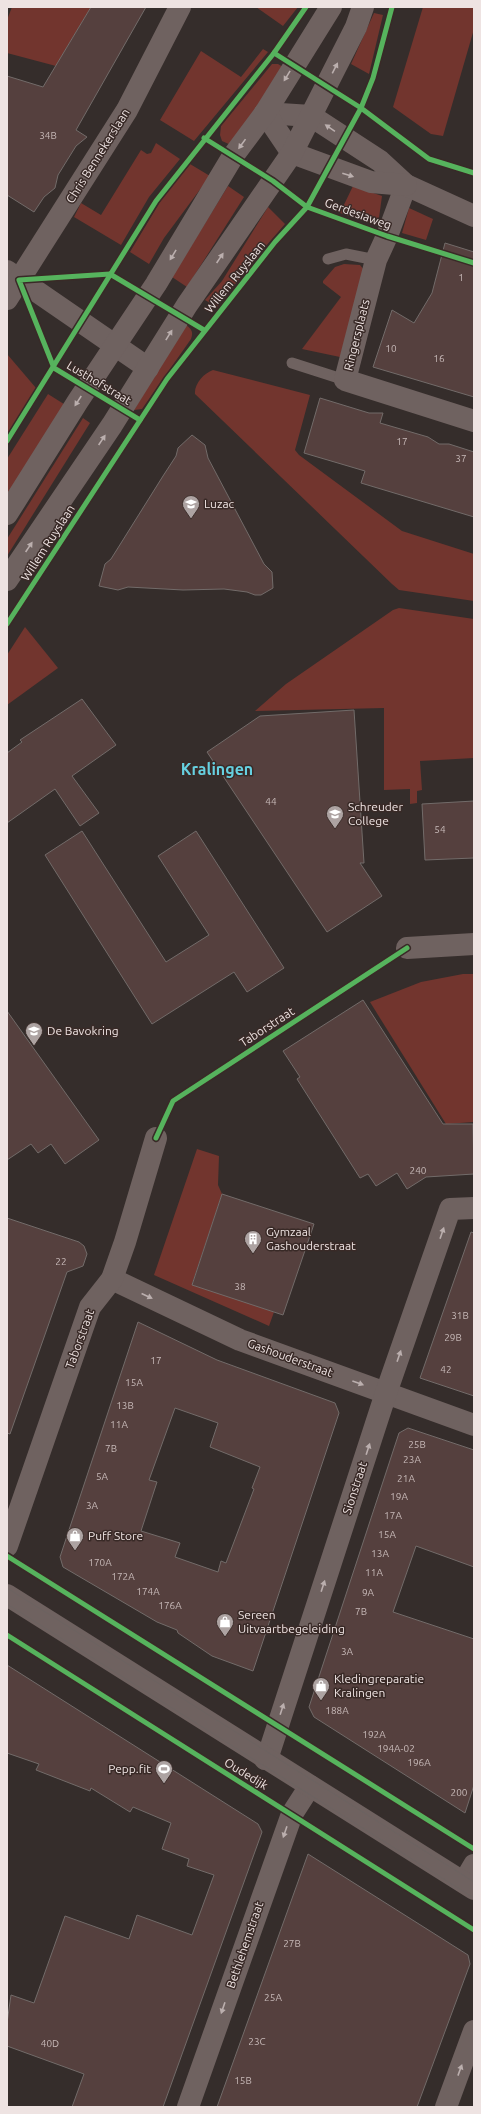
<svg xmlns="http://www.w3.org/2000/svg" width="481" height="2114" viewBox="0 0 481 2114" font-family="Ubuntu,sans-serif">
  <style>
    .green { fill: #72352e }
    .building { fill: #55403e; stroke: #726b69; fill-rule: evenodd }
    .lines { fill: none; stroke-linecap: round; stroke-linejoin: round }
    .service { stroke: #6f6260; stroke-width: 11 }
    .minor { stroke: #6f6260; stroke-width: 22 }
    .tertiary { stroke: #6f6260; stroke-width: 22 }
    .tram { stroke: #6c6361; stroke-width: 1 }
    .cycleway-casing { stroke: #392a27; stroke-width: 8 }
    .cycleway { stroke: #56b35d; stroke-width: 5 }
    .oneway { fill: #bbafae }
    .labels { text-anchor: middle; stroke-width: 3; stroke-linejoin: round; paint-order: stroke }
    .number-label { font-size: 10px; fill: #c8bab9 }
    .street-label { font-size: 12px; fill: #eee3e2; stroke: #392a27 }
    .poi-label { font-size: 12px; fill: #eee3e2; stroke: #392a27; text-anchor: start }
    .district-label { font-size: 16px; font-weight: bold; fill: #66d0e0; stroke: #392a27 }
  </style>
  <rect width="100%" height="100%" fill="#352d2b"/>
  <!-- green -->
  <g class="green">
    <polygon points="12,7 91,7 56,66 7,53 7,20"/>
    <polygon points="256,7 298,7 283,26"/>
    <polygon points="423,7 474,7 474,29 443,136 431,134 393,107"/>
    <polygon points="374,13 383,15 369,74 351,64"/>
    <polygon points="263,49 268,52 194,141 160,120 201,51 241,77"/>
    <polygon points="272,64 278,64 283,67 231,145 222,141 220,135 221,126"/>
    <polygon points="156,143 180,159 149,197 121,245 74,217 81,203 101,215 141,150 147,154 151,153"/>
    <polygon points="190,164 210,176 164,238 149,264 130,252 163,197"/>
    <polygon points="228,186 244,197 187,287 172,277"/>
    <polygon points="353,186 382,196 378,225 340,213"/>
    <polygon points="268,207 285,224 259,254 217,307 205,300 222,281"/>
    <polygon points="409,208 433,219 426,240 402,233"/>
    <polygon points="344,264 360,265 364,270 340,357 302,349 341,297 323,283 323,281 335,267"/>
    <path d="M185,324C191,329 194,331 191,339L142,409L134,410Z"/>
    <polygon points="7,354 36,388 7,435"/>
    <path d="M213,370L310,395L295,450L299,455L402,531L474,554V601L399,590L392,584L195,394C194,384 204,373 213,370Z"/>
    <polygon points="48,394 67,406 7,502 7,459"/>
    <polygon points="83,418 90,423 7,556 7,539"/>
    <polygon points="399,608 474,619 474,758 420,761 422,790 417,791 417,803 410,804 410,789 384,790 384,708 255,711 286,684 393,610"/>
    <polygon points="25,627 58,668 7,705 7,655"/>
    <polygon points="463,974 474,974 474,1122 446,1124 370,1002 421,982"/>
    <polygon points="197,1149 219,1156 218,1185 222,1194 192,1284 274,1312 269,1326 154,1275"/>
  </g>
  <!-- building -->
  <g class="building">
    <polygon points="91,7 146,7 76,130 87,137 76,146 58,175 55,188 44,197 34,212 7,195 7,76 43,87"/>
    <polygon points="445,243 474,252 474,397 373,367 392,310 414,323 432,293"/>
    <polygon points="320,398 369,413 383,413 380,423 428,437 439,444 449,444 474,452 474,517 361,483 365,471 304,453"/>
    <polygon points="192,435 205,445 208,458 264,564 272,572 273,588 261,595 255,595 247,592 224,589 183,590 128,587 118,590 99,586 105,564 111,559 163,476 176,456 178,448"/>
    <polygon points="82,699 116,745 72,776 99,813 80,826 55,789 7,823 7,753 22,742 20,740"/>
    <polygon points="354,710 364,863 360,863 382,896 327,932 207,752 260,716"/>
    <polygon points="474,801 474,858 425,860 422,804"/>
    <polygon points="82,831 166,962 209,935 158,856 196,831 284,968 247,992 234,972 152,1024 45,855"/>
    <polygon points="363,1000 443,1124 473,1124 474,1174 426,1177 407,1189 397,1173 376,1186 368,1174 360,1178 297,1079 300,1077 283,1051"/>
    <polygon points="7,1011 99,1140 65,1164 51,1144 38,1153 31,1144 7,1160"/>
    <polygon points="222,1194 314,1224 283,1315 192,1285"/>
    <polygon points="7,1218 79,1242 84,1246 87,1254 83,1266 67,1272 10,1434 7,1433"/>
    <polygon points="471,1232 474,1233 474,1396 420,1378"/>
    <path d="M138,1322L217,1360L335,1403L339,1413L253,1671L212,1656L178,1633L177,1630L157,1622L63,1567L60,1557ZM175,1408L218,1423L210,1447L260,1467L252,1488L254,1489L226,1563L221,1561L218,1572L175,1557L180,1543L141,1531L157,1482L149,1480Z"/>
    <polygon points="408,1428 474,1450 474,1567 416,1546 393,1612 474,1639 474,1785 465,1813 314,1717 309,1707 399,1433"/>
    <polygon points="7,1665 258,1824 262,1832 163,2107 72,2107 84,2074 7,2046 7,2023 11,1995 34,2003 65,1916 129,1939 137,1915 192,1935 214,1875 187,1866 189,1859 162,1849 171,1823 133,1807 130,1812 91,1788 90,1791 36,1770 39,1764 7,1753"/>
    <polygon points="308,1854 468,1955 470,1964 417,2107 217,2107"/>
  </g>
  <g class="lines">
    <!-- service -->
    <g class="service">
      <polyline points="328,259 346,254 376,260"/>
      <polyline points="292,363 345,380"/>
    </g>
    <!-- minor -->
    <g class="minor">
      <polyline points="406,185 387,236 376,260 345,380 474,421"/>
      <polyline points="7,271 148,368"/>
      <polyline points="7,299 127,110 180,7"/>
      <polyline points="407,948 474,944"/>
      <polyline points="112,1279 240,1340 474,1425"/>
      <polyline points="7,1546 90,1307 112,1279 125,1242 156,1138"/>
      <polyline points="265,1759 269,1753 386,1393 450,1209 474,1208"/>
      <polyline points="464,1882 474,1865"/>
      <polyline points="188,2107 292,1814 310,1786"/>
      <polyline points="446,2107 474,2031"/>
    </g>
    <!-- tertiary -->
    <g class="tertiary">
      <polyline points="265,113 311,116 380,161 406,185 474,216"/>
      <polyline points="265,113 292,153 371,182 406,185"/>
      <polyline points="7,514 78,401 156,284 233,156 265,113 331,7"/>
      <polyline points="7,580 112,425 187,305 292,153 356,27 363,7"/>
      <polyline points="7,1595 474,1889"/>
    </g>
    <!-- tram -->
    <g class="tram">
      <polyline points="7,1588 474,1882"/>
      <polyline points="7,1604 474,1898"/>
    </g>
    <defs>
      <g id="cycleway">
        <polyline points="274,53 361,108 429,159 474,173"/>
        <polyline points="204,138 273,181 307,207 387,236 474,263"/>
        <polyline points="140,420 54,368 19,280 110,274 204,330"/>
        <polyline points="7,441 156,201 274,53 306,7"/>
        <polyline points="7,624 167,379 275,242 307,207 361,108 373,78 392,7"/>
        <polyline points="156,1138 173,1101 407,948"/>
        <polyline points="7,1556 474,1849"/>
        <polyline points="7,1635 474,1930"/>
      </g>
    </defs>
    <!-- cycleway casing -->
    <use href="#cycleway" class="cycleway-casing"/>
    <!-- cycleway -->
    <use href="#cycleway" class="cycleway"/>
  </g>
  <!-- one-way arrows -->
  <defs><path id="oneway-solid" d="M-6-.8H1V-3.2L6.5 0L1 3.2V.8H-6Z"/></defs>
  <g class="oneway">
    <use href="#oneway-solid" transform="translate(335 68) rotate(-63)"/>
    <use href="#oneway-solid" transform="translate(287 76) rotate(121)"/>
    <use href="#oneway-solid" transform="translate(330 128) rotate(-146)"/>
    <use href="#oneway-solid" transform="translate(242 144) rotate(126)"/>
    <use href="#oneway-solid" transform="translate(348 175) rotate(18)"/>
    <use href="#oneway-solid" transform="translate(173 255) rotate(121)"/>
    <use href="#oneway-solid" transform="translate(220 258) rotate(-56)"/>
    <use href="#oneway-solid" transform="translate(169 335) rotate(-58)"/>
    <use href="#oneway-solid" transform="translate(78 401) rotate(123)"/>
    <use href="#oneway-solid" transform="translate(102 440) rotate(-56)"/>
    <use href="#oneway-solid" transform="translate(29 547) rotate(-56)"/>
    <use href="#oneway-solid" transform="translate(442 1233) rotate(-71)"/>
    <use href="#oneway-solid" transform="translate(147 1296) rotate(25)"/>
    <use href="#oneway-solid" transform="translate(399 1356) rotate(-71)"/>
    <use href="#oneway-solid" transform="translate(358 1383) rotate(20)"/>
    <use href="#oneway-solid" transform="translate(368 1449) rotate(-72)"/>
    <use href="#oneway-solid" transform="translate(323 1586) rotate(-72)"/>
    <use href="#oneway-solid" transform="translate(282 1709) rotate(-72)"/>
    <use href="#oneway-solid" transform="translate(285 1832) rotate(109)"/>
    <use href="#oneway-solid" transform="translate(223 2008) rotate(109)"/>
    <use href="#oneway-solid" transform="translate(460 2070) rotate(-70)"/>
  </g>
  <!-- icons -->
  <defs>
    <symbol id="school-pin" viewBox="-11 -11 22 30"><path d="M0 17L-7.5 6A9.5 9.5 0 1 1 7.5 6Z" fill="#ada3a2" stroke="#392a27"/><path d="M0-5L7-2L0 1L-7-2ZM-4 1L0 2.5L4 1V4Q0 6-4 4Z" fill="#fff"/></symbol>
    <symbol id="building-pin" viewBox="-11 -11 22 30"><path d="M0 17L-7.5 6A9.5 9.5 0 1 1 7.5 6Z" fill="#ada3a2" stroke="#392a27"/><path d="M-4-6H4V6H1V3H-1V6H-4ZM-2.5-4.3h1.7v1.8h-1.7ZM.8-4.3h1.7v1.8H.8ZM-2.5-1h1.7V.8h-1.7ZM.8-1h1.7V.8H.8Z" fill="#fff"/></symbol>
    <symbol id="shop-pin" viewBox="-11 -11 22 30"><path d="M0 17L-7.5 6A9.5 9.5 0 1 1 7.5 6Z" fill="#ada3a2" stroke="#392a27"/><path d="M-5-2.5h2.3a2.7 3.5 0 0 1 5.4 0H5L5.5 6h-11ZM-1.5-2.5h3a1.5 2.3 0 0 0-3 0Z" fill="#fff"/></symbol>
    <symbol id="stadium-pin" viewBox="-11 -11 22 30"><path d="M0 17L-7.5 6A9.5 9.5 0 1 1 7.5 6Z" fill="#ada3a2" stroke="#392a27"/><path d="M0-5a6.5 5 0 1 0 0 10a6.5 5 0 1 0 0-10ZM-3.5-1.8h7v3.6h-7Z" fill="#fff"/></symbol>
  </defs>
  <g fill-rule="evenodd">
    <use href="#school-pin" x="181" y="494" width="20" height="27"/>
    <use href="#school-pin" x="325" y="804" width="20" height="27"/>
    <use href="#school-pin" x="24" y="1021" width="20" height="27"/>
    <use href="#building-pin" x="243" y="1229" width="20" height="27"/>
    <use href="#shop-pin" x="65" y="1526" width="20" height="27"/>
    <use href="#shop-pin" x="215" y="1612" width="20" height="27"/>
    <use href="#shop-pin" x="311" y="1676" width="20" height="27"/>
    <use href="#stadium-pin" x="154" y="1759" width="20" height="27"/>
  </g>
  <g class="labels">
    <!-- number labels -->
    <g class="number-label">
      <text x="48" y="139">34B</text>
      <text x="461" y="281">1</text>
      <text x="391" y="352">10</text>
      <text x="439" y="362">16</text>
      <text x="402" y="445">17</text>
      <text x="461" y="462">37</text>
      <text x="271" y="805">44</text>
      <text x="440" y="833">54</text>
      <text x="418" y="1174">240</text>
      <text x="61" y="1265">22</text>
      <text x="240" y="1290">38</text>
      <text x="460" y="1319">31B</text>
      <text x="453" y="1341">29B</text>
      <text x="156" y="1364">17</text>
      <text x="446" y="1373">42</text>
      <text x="134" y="1386">15A</text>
      <text x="125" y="1409">13B</text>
      <text x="119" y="1428">11A</text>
      <text x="417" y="1448">25B</text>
      <text x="111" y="1452">7B</text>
      <text x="412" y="1463">23A</text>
      <text x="102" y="1480">5A</text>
      <text x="406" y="1482">21A</text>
      <text x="399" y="1500">19A</text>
      <text x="92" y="1509">3A</text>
      <text x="393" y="1519">17A</text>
      <text x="387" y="1538">15A</text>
      <text x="380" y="1557">13A</text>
      <text x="100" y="1566">170A</text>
      <text x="374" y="1576">11A</text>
      <text x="123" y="1580">172A</text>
      <text x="148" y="1595">174A</text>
      <text x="368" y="1596">9A</text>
      <text x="170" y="1609">176A</text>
      <text x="361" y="1615">7B</text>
      <text x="347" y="1655">3A</text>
      <text x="337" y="1714">188A</text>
      <text x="374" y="1738">192A</text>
      <text x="396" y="1752">194A-02</text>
      <text x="419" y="1766">196A</text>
      <text x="459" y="1796">200</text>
      <text x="292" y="1947">27B</text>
      <text x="273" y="2001">25A</text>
      <text x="257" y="2045">23C</text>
      <text x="50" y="2047">40D</text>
      <text x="243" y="2084">15B</text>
    </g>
    <!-- street labels -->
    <g class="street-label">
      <text transform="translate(98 156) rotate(-58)" y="4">Chris Bennekerslaan</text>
      <text transform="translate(358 214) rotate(20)" y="4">Gerdesiaweg</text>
      <text transform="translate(235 277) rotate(-51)" y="4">Willem Ruyslaan</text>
      <text transform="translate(357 335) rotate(-76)" y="4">Ringersplaats</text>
      <text transform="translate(99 383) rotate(31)" y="4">Lusthofstraat</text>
      <text transform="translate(48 543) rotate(-57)" y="4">Willem Ruyslaan</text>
      <text transform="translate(267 1027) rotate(-33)" y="4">Taborstraat</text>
      <text transform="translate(80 1339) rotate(-70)" y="4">Taborstraat</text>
      <text transform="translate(290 1358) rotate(20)" y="4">Gashouderstraat</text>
      <text transform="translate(355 1488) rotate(-72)" y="4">Sionstraat</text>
      <text transform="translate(246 1774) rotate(32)" y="4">Oudedijk</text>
      <text transform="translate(245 1945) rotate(-71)" y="4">Bethlehemstraat</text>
    </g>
    <!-- poi labels -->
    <g class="poi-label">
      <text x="204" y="508">Luzac</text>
      <text x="348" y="811">Schreuder<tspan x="348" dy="14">College</tspan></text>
      <text x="47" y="1035">De Bavokring</text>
      <text x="266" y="1236">Gymzaal<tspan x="266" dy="14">Gashouderstraat</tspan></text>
      <text x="88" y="1540">Puff Store</text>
      <text x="238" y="1619">Sereen<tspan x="238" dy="14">Uitvaartbegeleiding</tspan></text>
      <text x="334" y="1683">Kledingreparatie<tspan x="334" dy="14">Kralingen</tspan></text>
      <text x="151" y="1773" text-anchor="end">Pepp.fit</text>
    </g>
    <!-- district labels -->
    <g class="district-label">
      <text x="217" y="775">Kralingen</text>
    </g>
  </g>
  <!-- border -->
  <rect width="481" height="2114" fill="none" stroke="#eee3e2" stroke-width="16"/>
</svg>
